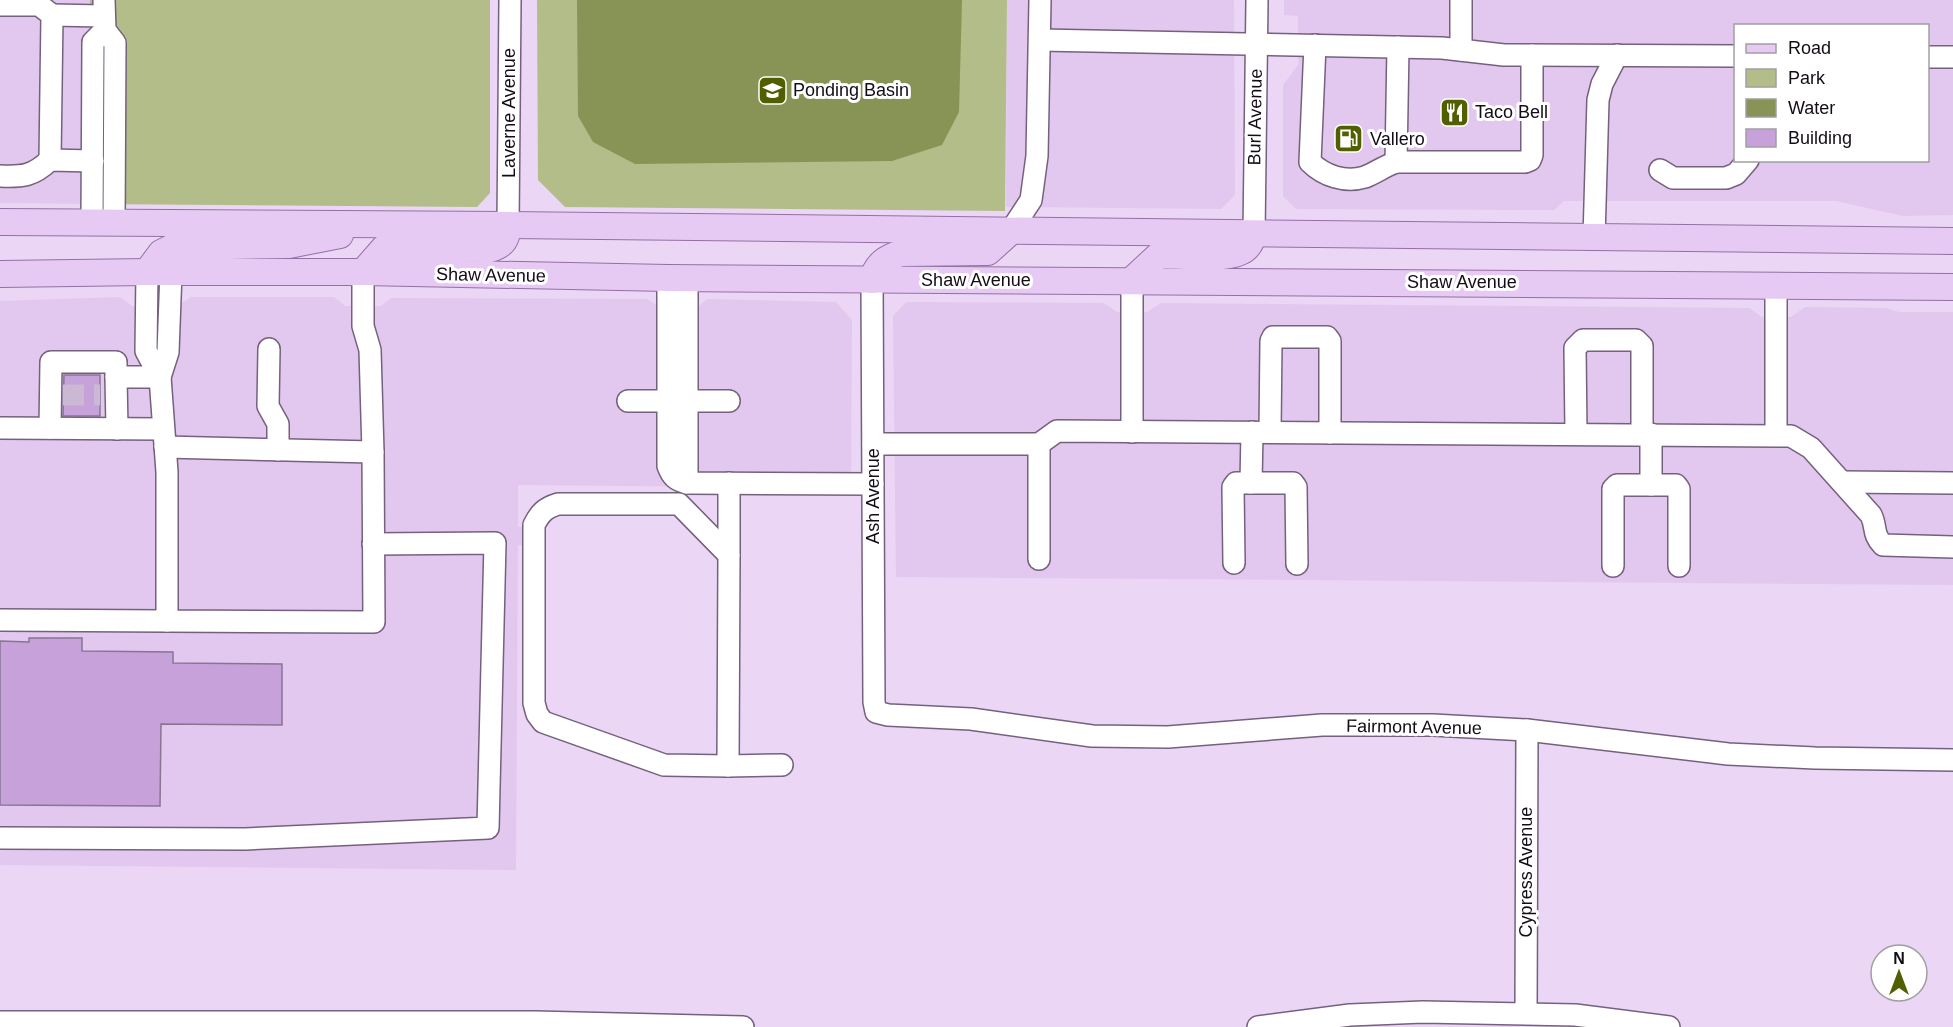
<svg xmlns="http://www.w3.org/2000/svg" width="1953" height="1027" viewBox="0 0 1953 1027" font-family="Arial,sans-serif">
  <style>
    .built { fill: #e2c8ee; fill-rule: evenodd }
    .green { fill: #b2bd89 }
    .water { fill: #889455 }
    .building { fill: #c7a2da; stroke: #887591; stroke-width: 1.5 }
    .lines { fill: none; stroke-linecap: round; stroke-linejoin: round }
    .minor-tunnel { stroke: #cbb8d4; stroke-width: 21; stroke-dasharray: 21 10; stroke-linecap: butt }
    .minor-casing { stroke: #74617d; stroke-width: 24 }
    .major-casing { stroke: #9271a2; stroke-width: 28 }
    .minor { stroke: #fff; stroke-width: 21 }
    .major { stroke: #e6caf4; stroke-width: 26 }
    .labels { text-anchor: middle; stroke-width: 6; stroke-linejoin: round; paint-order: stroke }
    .poi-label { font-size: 18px; fill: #130c16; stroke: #fff; text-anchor: start }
    .street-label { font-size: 18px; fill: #130c16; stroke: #fff }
  </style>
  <rect width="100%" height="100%" fill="#ebd6f6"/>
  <!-- built -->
  <g class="built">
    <polygon points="0,0 90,0 89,204 0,203"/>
    <polygon points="1007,0 1234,0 1235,195 1221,209 1006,207"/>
    <path d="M1284,0H1953V215L1903,216L1836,201H1564L1554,210L1296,209L1283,196V85L1298,65V16L1284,15ZM1736,26H1928V160H1736Z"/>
    <polygon points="120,297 132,306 179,305 191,297 334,297 345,306 381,306 391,298 647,299 661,308 697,308 707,299 836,302 852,320 851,488 518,485 518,527 524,527 524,545 518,545 516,870 0,865 0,301"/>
    <polygon points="906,302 1104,303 1117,312 1147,312 1161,303 1749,308 1762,317 1791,317 1805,307 1886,308 1899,312 1953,312 1953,585 896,577 893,316"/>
  </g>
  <!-- green -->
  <g class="green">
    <polygon points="90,0 490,0 490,193 477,207 89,204"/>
    <polygon points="537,0 1007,0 1005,211 565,207 538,180"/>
  </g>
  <!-- water -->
  <polygon class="water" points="577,0 962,0 959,112 942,145 892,161 635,164 593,142 578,116"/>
  <!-- building -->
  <g class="building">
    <polygon points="64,375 100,375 100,416 63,416"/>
    <polygon points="29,638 82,638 82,651 173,652 173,663 282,664 282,725 161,724 160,806 0,805 0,641 29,642"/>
  </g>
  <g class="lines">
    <!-- minor-tunnel -->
    <polyline class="minor-tunnel" points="63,395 100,395"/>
    <defs>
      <g id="minor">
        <polyline points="104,0 105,30 115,43 114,223"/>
        <polyline points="0,5 39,5 52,15 50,160"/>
        <polyline points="52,15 104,16"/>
        <polyline points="1040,40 1442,48 1504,55 1736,56"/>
        <path d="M1315,45L1310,162C1324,176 1345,183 1365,177C1375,173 1385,166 1396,162L1398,47"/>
        <polyline points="1461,50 1461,0"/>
        <polyline points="1928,57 1953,57"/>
        <polyline points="1396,162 1525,162 1530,160 1532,155 1532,55"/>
        <polyline points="1660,170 1673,178 1726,178 1736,174 1748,160"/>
        <path d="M0,176C23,177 33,176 50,160L93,161"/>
        <polyline points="92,223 93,42 105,30"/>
        <polyline points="508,225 510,0"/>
        <polyline points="1010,232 1031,200 1037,156 1040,0"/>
        <polyline points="1254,234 1257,0"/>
        <polyline points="1594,238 1598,100 1602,84 1617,55"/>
        <polyline points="147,272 146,351 160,377 168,352 171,272"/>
        <path d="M668,278V466C672,477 676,480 687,483L873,484"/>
        <polyline points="872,280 874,702 876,712 888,715 971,719 1092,736 1168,737 1322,725 1433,725 1527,730 1728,754 1815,758 1953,760"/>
        <polyline points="1132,280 1132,432"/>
        <polyline points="1776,284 1776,435"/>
        <polyline points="269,349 268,406 278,424 278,450"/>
        <polyline points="116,377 117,429"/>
        <polyline points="628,401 729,401"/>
        <polyline points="0,428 163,429"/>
        <polyline points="50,428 51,362 116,362 116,377 160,377 167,472 167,621 374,622 373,452 370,350 363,326 363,272"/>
        <polyline points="1270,432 1271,341 1273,337 1327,337 1330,341 1330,433"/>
        <polyline points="1576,434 1575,348 1583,340 1636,340 1642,346 1642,434"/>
        <path d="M873,444H1039L1057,431L1791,436L1811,448L1871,515C1877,527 1872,534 1883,545L1953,547"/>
        <polyline points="165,447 373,452"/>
        <polyline points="1842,482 1953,483"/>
        <polyline points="687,483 687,278"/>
        <polyline points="1251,483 1252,432"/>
        <polyline points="1651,485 1651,434"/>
        <path d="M558,504H679L729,555L728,766L664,765L543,722L537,714L534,703V525C540,513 545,508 558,504Z"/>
        <polyline points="729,555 729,483"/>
        <polyline points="1039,559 1039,444"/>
        <polyline points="1234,563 1233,487 1236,483 1293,483 1296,487 1297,564"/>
        <polyline points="1613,566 1613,489 1617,485 1676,485 1679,489 1679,566"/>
        <polyline points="0,620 167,621"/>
        <polyline points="728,766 782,765"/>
        <polyline points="0,838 245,839 488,828 495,543 373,544"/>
        <polyline points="1526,1013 1527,730"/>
        <polyline points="0,1022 535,1022 743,1027"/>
        <polyline points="1258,1027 1350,1015 1423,1012 1575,1015 1669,1027"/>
      </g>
      <g id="major">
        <polyline points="0,222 508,225 1953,241"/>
        <polyline points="147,272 161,253 173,247 289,245 340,235"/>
        <path d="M363,272L384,248L490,249C504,245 507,239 508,225"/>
        <polyline points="0,274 147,272 363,272 668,278 1953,287"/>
        <path d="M872,280C877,264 886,257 902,253L988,252L1010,232"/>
        <path d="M1132,280L1159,255C1178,255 1224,260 1240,252C1248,249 1251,242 1254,234"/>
      </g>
    </defs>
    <!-- minor casing -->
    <use href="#minor" class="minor-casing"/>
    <!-- major casing -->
    <use href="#major" class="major-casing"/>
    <!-- minor -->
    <use href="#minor" class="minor"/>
    <!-- major -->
    <use href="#major" class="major"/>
  </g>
  <!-- icons -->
  <defs>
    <symbol id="school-square" viewBox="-11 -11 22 22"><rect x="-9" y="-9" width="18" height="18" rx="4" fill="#525f00" stroke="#fff"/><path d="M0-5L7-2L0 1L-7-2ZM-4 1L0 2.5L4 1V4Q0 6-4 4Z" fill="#fff"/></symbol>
    <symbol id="restaurant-square" viewBox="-11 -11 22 22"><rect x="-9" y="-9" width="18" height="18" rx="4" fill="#525f00" stroke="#fff"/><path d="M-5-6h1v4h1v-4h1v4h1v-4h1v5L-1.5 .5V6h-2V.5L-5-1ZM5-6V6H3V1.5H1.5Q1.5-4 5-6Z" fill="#fff"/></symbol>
    <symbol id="fuel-square" viewBox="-11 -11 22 22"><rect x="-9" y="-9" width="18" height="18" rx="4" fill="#525f00" stroke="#fff"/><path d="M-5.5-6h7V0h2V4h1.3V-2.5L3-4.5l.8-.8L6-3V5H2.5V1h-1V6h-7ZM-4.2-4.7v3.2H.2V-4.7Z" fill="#fff"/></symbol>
  </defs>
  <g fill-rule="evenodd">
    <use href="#school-square" x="756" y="74" width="33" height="33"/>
    <use href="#restaurant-square" x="1438" y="96" width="33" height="33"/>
    <use href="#fuel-square" x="1332" y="122" width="33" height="33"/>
  </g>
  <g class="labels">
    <!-- poi labels -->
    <g class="poi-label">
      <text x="793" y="96">Ponding Basin</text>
      <text x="1475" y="118">Taco Bell</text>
      <text x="1370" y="145">Vallero</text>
    </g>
    <!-- street labels -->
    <g class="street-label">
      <text transform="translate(509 113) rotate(-90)" y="6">Laverne Avenue</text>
      <text transform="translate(1255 117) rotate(-89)" y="6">Burl Avenue</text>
      <text transform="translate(491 275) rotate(1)" y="6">Shaw Avenue</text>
      <text x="976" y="286">Shaw Avenue</text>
      <text x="1462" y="288">Shaw Avenue</text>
      <text transform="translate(873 496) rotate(-90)" y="6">Ash Avenue</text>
      <text transform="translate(1414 727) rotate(1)" y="6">Fairmont Avenue</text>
      <text transform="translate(1526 872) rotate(-90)" y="6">Cypress Avenue</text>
    </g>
  </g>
  <!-- legend -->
  <rect x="1734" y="24" width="195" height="138" fill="#ffffff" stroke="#a19ea2" stroke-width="1.5"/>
  <rect x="1746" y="44" width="30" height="9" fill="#e6caf4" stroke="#a19ea2" stroke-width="1.5"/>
  <text x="1788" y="54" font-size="18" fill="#130c16">Road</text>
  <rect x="1746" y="69" width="30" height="18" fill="#b2bd89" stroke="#a19ea2" stroke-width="1.5"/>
  <text x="1788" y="84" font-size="18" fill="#130c16">Park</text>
  <rect x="1746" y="99" width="30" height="18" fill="#889455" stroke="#a19ea2" stroke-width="1.5"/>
  <text x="1788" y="114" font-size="18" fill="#130c16">Water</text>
  <rect x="1746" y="129" width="30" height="18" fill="#c7a2da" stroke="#a19ea2" stroke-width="1.5"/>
  <text x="1788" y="144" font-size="18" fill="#130c16">Building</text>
  <!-- north arrow -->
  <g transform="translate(1899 973)"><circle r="28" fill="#ffffff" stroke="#a19ea2" stroke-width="1.5"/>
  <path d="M0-4.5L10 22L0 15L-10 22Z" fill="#525f00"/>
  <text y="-9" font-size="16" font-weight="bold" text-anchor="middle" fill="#130c16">N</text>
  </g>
</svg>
